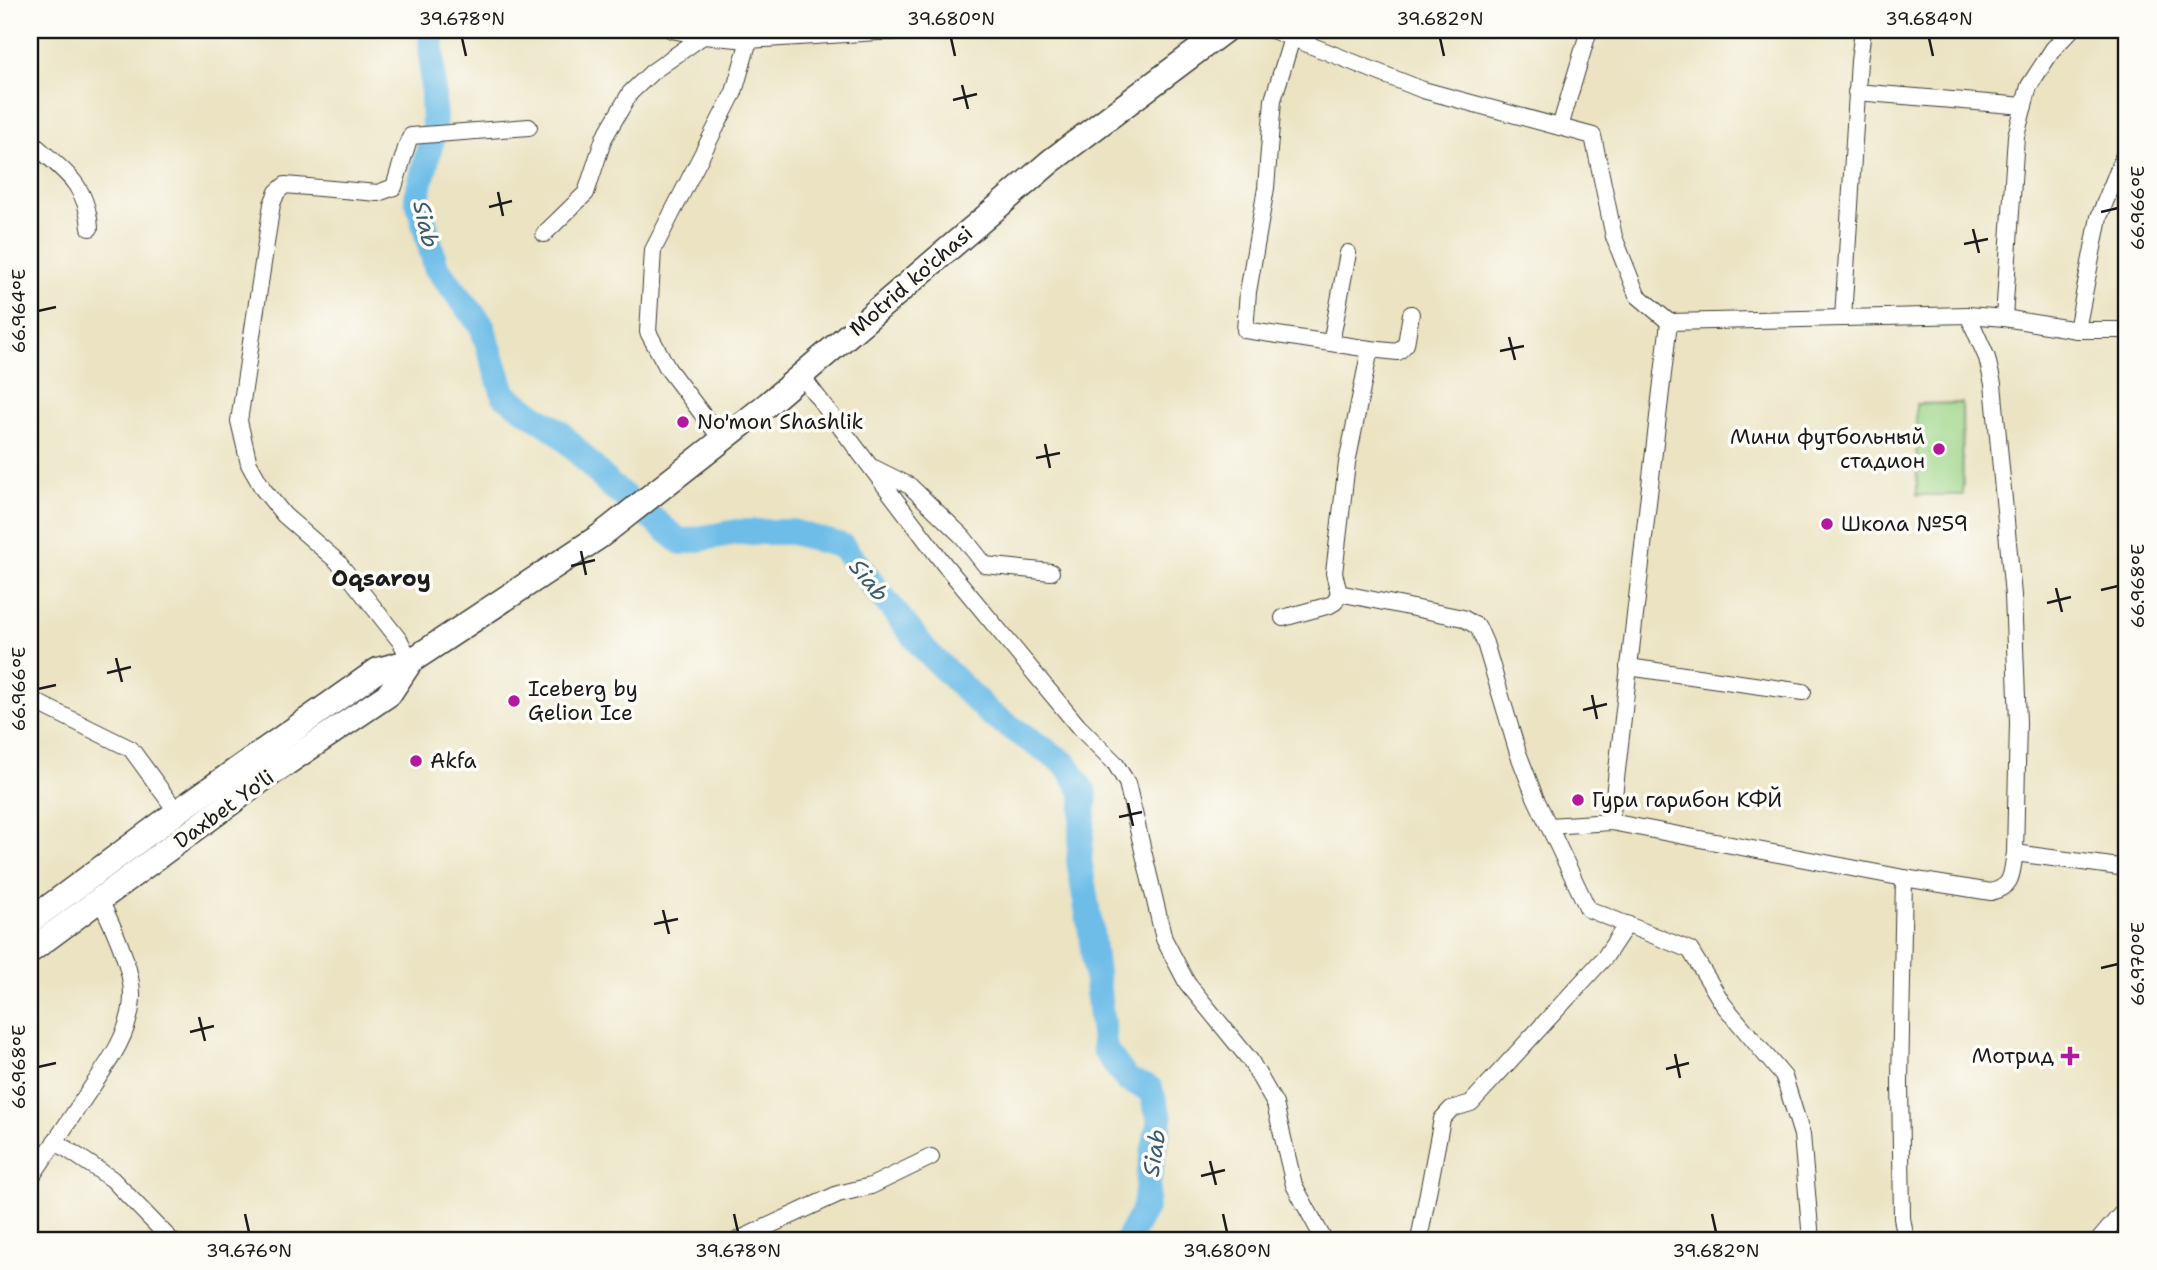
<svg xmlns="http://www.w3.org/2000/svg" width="2157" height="1270" viewBox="0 0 2157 1270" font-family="'Shantell Sans',sans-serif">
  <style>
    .green { fill: #9cd487; stroke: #5c7852; stroke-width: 2 }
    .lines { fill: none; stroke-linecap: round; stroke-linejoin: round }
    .river { stroke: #6dbde8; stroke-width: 26 }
    .minor-casing { stroke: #3b3a35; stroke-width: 18 }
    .primary-casing { stroke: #3b3a35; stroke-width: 27 }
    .minor { stroke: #fff; stroke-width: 16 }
    .primary { stroke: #fff; stroke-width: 24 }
    .ticks { fill: none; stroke: #1c1c1c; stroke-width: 2.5 }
    .poi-dot { fill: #b5179e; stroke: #fdfcf7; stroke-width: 2.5 }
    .labels { text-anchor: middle; stroke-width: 7; stroke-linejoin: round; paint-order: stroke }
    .street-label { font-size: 21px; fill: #1c1c1c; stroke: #fdfcf7 }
    .poi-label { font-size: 21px; fill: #1c1c1c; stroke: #fdfcf7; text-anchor: start }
    .water-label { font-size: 23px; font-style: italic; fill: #3c5c6e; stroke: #fdfcf7 }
    .neighbourhood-label { font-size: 23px; font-weight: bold; fill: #1c1c1c; stroke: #fdfcf7 }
    .neatline { fill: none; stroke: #1c1c1c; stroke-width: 2.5 }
    .ticks-label { font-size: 18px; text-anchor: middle; fill: #1c1c1c }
  </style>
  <rect width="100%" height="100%" fill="#fdfcf7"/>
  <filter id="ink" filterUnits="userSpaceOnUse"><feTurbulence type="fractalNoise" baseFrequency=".0143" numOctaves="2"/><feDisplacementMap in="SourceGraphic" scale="14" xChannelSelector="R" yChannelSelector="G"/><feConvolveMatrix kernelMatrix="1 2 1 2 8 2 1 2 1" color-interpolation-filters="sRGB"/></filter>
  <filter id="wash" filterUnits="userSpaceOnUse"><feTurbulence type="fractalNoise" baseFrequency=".00686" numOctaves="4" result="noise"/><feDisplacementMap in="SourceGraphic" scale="28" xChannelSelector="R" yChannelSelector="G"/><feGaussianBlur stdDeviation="1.57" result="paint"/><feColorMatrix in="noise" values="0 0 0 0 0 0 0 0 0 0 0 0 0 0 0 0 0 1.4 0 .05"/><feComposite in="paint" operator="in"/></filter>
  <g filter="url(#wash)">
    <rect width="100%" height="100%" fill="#ebe3c2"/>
    <!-- green -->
    <polygon class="green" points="1962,403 1963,495 1917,495 1916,404"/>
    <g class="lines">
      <!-- river -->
      <polyline class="river" points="431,30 434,130 417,197 436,267 482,326 504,395 559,432 609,484 681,542 737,532 792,532 842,546 926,651 989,713 1066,764 1085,794 1079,860 1091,932 1105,1050 1127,1080 1150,1089 1160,1119 1149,1174 1145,1208 1127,1240"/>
    </g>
  </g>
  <g filter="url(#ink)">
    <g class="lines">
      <defs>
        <g id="minor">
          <polyline points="671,30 703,36 749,40 878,32 952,30"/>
          <polyline points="1197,30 1201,48"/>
          <polyline points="1272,30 1423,90 1593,136 1614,237 1637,295 1669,322 1968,315 2004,318 2077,330 2127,330"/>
          <polyline points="1292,38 1273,100 1266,188 1248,292 1245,330 1370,349 1347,463 1334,573 1339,593 1463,618 1478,627 1485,643 1518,753 1535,797 1588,909 1690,950 1723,1004 1784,1077 1802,1135 1811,1240"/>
          <polyline points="1856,92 2024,106"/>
          <polyline points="1560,127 1589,30"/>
          <path d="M30,141C61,169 87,182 90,228"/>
          <polyline points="544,234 586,193 604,138 630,93 652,72 703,36"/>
          <polyline points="1968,315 1987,358 1993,384 2013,595 2018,723 2015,853 2127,868"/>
          <polyline points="1843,318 1859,61 1863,30"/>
          <polyline points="2004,318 2016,136 2029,86 2053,49 2071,30"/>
          <polyline points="2077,330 2099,217 2127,148"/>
          <polyline points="1331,343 1348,253"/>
          <polyline points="1370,349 1398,352 1406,344 1411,314"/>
          <polyline points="801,375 944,564 1078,726 1115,763 1127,783 1164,939 1187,983 1250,1060 1275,1104 1294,1185 1324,1240"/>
          <polyline points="722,440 668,369 648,332 653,250 734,92 749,40"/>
          <polyline points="874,468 910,486 963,537 985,565 1051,572"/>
          <polyline points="1283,618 1330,605 1335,602 1339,593"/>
          <polyline points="411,661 400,641 338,562 284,515 263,489 249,464 239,421 272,204 277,192 285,185 378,193 394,187 408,142 411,136 529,127"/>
          <polyline points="1628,667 1803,692"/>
          <polyline points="30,699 131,749 177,812"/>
          <polyline points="1611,822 1669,322"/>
          <path d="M1549,826L1611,822L1904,878L1991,892C2014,886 2011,874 2015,853"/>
          <polyline points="1904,878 1900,1082 1902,1218 1906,1240"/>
          <polyline points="55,1141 112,1179 171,1240"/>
          <path d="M30,1179C47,1154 64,1128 81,1103C102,1071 131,1037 132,997C133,970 112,924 100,900"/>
          <polyline points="738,1240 838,1194 871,1186 931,1157"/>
          <polyline points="1419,1240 1442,1119 1451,1109 1471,1103 1605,957 1627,924"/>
          <polyline points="2099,1240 2127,1207"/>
        </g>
        <g id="primary">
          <polyline points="30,921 177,812 378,670 411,661 600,536 768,404 1051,161 1225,30"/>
          <polyline points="30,951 263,779 389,694 411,661"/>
        </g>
      </defs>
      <!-- minor casing -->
      <use href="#minor" class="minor-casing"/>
      <!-- primary casing -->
      <use href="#primary" class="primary-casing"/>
      <!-- minor -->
      <use href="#minor" class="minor"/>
      <!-- primary -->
      <use href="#primary" class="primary"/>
    </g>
  </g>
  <!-- ticks -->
  <path class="ticks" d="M462,38L466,56M951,38L955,56M1440,38L1444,56M1929,38L1933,56M962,85L968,109M953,100L977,94M498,192L503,216M489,207L512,201M2101,212L2118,208M1973,229L1979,253M1964,244L1988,239M38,311L56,307M1509,337L1515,360M1500,351L1524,346M1045,444L1050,468M1036,458L1060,453M581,551L586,575M571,566L595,560M2056,588L2062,612M2101,590L2118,586M2047,603L2071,597M116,658L122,682M107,673L131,667M38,689L56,685M1592,695L1597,719M1583,710L1607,704M1128,803L1133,826M1119,817L1142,812M663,910L669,934M654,924L678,919M2101,968L2118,964M199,1017L205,1041M190,1032L214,1026M1675,1054L1680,1078M38,1067L56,1063M1666,1069L1689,1063M1210,1161L1216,1185M1201,1176L1225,1170M245,1214L249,1232M734,1214L738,1232M1223,1214L1227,1232M1712,1214L1716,1232"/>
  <!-- markers -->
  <g class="poi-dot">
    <circle cx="683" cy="422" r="7"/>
    <circle cx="1939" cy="449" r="7"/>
    <circle cx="1827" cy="524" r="7"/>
    <circle cx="514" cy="701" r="7"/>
    <circle cx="416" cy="761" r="7"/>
    <circle cx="1578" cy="800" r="7"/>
    <path d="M2066.5 1045.5h7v7h7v7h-7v7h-7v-7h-7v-7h7z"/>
  </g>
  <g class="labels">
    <!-- street labels -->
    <g class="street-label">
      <text transform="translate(911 281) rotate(-41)" y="7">Motrid ko'chasi</text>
      <text transform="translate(224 809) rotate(-36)" y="7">Daxbet Yo'li</text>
    </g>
    <!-- poi labels -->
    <g class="poi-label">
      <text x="697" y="429">No'mon Shashlik</text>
      <text x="1925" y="444" text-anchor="end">Мини футбольный<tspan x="1925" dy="24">стадион</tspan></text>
      <text x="1841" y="531">Школа №59</text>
      <text x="528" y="696">Iceberg by<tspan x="528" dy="24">Gelion Ice</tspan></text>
      <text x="430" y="768">Akfa</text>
      <text x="1592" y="807">Гури гарибон КФЙ</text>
      <text x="2054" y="1063" text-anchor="end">Мотрид</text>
    </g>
    <!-- water labels -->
    <g class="water-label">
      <text transform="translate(426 224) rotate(77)" y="8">Siab</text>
      <text transform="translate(869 580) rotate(51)" y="8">Siab</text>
      <text transform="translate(1154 1153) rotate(-81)" y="8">Siab</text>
    </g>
    <!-- neighbourhood labels -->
    <g class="neighbourhood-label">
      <text x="381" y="586">Oqsaroy</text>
    </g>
  </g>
  <!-- margin -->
  <rect width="2157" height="1270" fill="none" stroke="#fdfcf7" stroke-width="77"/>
  <rect x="38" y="38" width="2080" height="1194" class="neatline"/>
  <g class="ticks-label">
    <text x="462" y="25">39.678°N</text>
    <text x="951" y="25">39.680°N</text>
    <text x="1440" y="25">39.682°N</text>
    <text x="1929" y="25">39.684°N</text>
    <text transform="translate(2138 208) rotate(-90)" y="6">66.966°E</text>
    <text transform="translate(19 311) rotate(-90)" y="6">66.964°E</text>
    <text transform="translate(2138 586) rotate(-90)" y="6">66.968°E</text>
    <text transform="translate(19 689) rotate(-90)" y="6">66.966°E</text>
    <text transform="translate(2138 964) rotate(-90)" y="6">66.970°E</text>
    <text transform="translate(19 1067) rotate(-90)" y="6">66.968°E</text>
    <text x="249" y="1257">39.676°N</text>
    <text x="738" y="1257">39.678°N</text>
    <text x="1227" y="1257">39.680°N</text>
    <text x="1716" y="1257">39.682°N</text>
  </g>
</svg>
